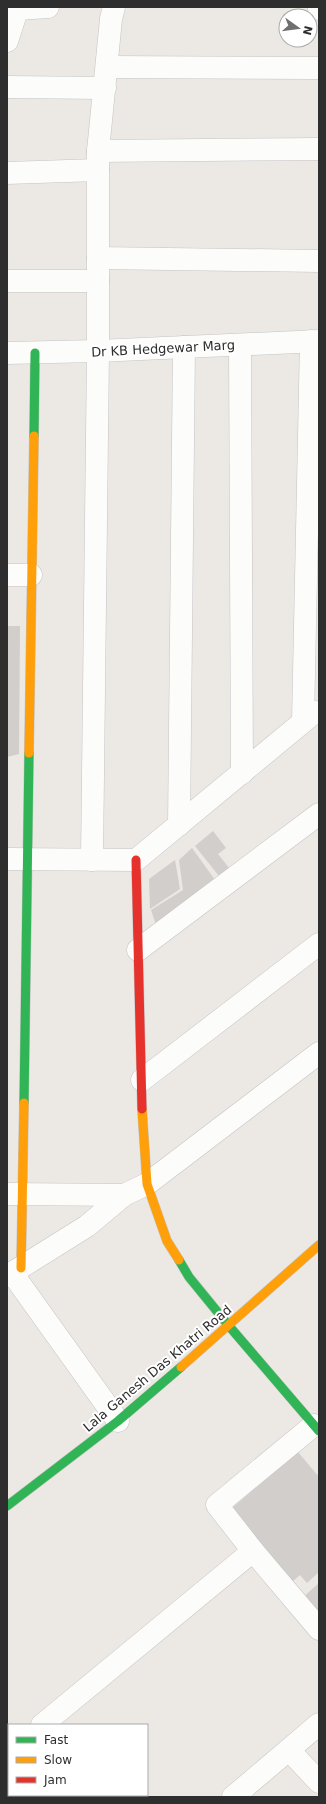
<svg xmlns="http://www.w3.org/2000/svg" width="326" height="1804" viewBox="0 0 326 1804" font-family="'DejaVu Sans',sans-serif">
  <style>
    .building { fill: #d1cecb }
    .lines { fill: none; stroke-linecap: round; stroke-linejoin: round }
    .street-casing { stroke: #c5c4c5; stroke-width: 23 }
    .fast-casing { stroke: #c5c4c5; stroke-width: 10 }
    .slow-casing { stroke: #c5c4c5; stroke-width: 10 }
    .jam-casing { stroke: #c5c4c5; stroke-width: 10 }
    .street { stroke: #fcfcfb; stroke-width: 22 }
    .fast { stroke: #30b455; stroke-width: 9 }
    .slow { stroke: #ff9f0a; stroke-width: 9 }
    .jam { stroke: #e5322d; stroke-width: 9 }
    .labels { text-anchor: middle; stroke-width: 4; stroke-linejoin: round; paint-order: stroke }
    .street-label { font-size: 13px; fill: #2e2e2e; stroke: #fff }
  </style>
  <rect width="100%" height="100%" fill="#ece8e4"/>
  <!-- building -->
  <g class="building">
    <polygon points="7,626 20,626 19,754 7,757"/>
    <polygon points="213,831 226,848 218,854 233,873 223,881 195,846"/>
    <polygon points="192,848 218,884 156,925 151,910 183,890 179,860"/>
    <polygon points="175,860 180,889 150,909 149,879"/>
    <polygon points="298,1452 319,1477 319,1572 307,1583 300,1575 292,1582 231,1509"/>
    <polygon points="319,1583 319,1619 301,1599"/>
  </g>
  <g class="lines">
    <defs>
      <g id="street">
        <polyline points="11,7 17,9 48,7"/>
        <polyline points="319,7 319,9"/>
        <polyline points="7,41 18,7"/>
        <polyline points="107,67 319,68"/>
        <polyline points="7,87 105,88"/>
        <polyline points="98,151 319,149"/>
        <polyline points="7,173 98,170"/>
        <polyline points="98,258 319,261"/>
        <polyline points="7,281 98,281"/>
        <polyline points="240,345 242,773"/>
        <polyline points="7,353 98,351 319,341"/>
        <polyline points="7,575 31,575"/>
        <polyline points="303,721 311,341"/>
        <polyline points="179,825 184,347"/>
        <polyline points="7,859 136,860 315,712"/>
        <polyline points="92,860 98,351 98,151 111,19 114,7"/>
        <polyline points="138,950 319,814"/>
        <polyline points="142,1080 319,944"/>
        <polyline points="7,1194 124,1195 147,1184 319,1053"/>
        <polyline points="12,1273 118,1421"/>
        <polyline points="7,1276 87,1226 124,1195"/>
        <polyline points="314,1425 217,1505 253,1551 319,1629"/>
        <polyline points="42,1725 253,1551"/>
        <polyline points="289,1750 319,1782"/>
        <polyline points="7,1783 9,1779"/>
        <polyline points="233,1797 319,1724"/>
      </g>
      <g id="fast">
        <polyline points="34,436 35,353"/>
        <polyline points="24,1103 29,753"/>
        <polyline points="179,1260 189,1277 229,1326 319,1431"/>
        <polyline points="7,1506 118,1421 181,1367"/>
      </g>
      <g id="slow">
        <polyline points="29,753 34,436"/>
        <polyline points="142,1109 147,1184 167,1241 179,1260"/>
        <polyline points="21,1268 24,1103"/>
        <polyline points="181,1367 319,1245"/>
      </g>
      <polyline id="jam" points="136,860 142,1109"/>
    </defs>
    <!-- street casing -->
    <use href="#street" class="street-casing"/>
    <!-- fast casing -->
    <use href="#fast" class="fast-casing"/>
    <!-- slow casing -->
    <use href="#slow" class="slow-casing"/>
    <!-- jam casing -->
    <use href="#jam" class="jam-casing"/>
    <!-- street -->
    <use href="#street" class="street"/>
    <!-- fast -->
    <use href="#fast" class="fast"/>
    <!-- slow -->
    <use href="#slow" class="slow"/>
    <!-- jam -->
    <use href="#jam" class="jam"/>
  </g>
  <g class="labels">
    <!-- street labels -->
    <g class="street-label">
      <text transform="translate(163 348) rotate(-3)" y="5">Dr KB Hedgewar Marg</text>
      <text transform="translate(157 1368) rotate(-40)" y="5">Lala Ganesh Das Khatri Road</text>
    </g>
  </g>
  <!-- border -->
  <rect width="326" height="1804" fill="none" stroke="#2e2e2e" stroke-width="16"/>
  <!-- legend -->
  <rect x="8" y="1724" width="140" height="72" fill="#ffffff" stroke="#ababab"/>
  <rect x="16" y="1737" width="20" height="6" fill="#30b455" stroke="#ababab"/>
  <text x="44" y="1744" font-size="12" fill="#2e2e2e">Fast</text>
  <rect x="16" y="1757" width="20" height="6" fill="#ff9f0a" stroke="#ababab"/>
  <text x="44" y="1764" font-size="12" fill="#2e2e2e">Slow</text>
  <rect x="16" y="1777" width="20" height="6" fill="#e5322d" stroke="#ababab"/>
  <text x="44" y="1784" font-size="12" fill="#2e2e2e">Jam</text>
  <!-- north arrow -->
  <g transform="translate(298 28) rotate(104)"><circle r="19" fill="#ffffff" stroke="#ababab"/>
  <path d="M0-3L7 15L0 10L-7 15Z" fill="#706f6e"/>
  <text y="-6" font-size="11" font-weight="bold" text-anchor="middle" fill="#2e2e2e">N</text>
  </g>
</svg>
